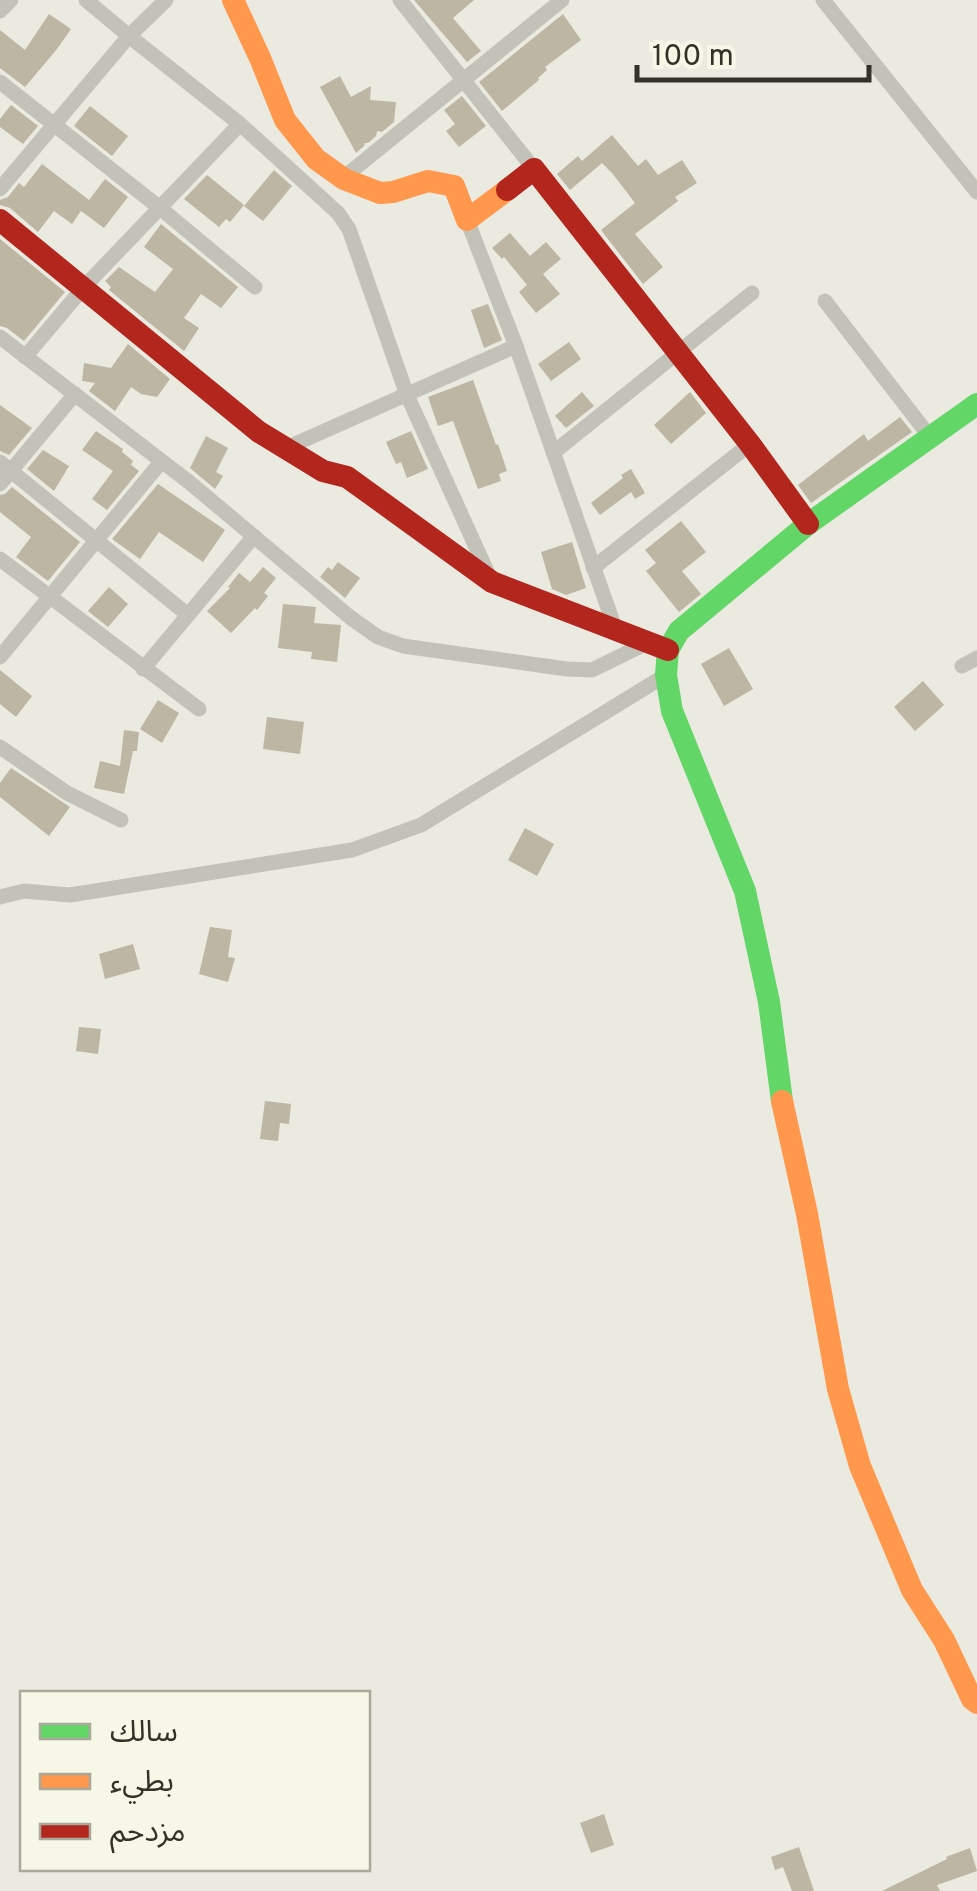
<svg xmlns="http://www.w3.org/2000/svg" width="977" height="1891" viewBox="0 0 977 1891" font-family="Overpass,'Noto Sans Arabic',sans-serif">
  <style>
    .building { fill: #bcb6a3 }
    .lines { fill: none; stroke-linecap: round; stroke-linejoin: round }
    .street { stroke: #c3c2b8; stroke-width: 15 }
    .fast { stroke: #63d668; stroke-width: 22 }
    .slow { stroke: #ff974d; stroke-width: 22 }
    .jam { stroke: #b3261e; stroke-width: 22 }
  </style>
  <rect width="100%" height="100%" fill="#eaeae0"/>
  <!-- building -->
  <g class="building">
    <polygon points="414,0 474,0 453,18 481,51 467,62"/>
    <polygon points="49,14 71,29 57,49 25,87 0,68 0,30 25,50"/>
    <polygon points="563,14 581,40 545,67 547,70 538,78 539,80 502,111 479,82"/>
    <polygon points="340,76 351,97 371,86 370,100 396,102 394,122 382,132 377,131 376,136 368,143 365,143 364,146 356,153 320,87"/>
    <polygon points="462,96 486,126 459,147 446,131 455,124 444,110"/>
    <polygon points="11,105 38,126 23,144 0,127 0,119"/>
    <polygon points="90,106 128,136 112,156 74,126"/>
    <polygon points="612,135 638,166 646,159 658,175 682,160 697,183 675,197 678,201 635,234 663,267 643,284 601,230 635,203 612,173 602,163 570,190 557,174 578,156 582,161"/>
    <polygon points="42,164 89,200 105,179 128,197 104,228 81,211 72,224 54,211 38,232 10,208 0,205 0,200 8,197 19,183 24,187"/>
    <polygon points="274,170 292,186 263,221 244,206"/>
    <polygon points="207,175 244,205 230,222 226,219 219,227 184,199"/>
    <polygon points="161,224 238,287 221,308 201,294 184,318 199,328 184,351 109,290 111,287 105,281 119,267 155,292 173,269 144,247"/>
    <polygon points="510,233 530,256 546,242 561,259 543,274 560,294 536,313 519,292 527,285 504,257 502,259 492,248"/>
    <polygon points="0,239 65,292 24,341 7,328 0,326"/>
    <polygon points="488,304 502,340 484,348 471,310"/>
    <polygon points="569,342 581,359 551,381 538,364"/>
    <polygon points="128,344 170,379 157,397 141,394 131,387 115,411 89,391 95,383 82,381 84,363 111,368"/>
    <polygon points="473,380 496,445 498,444 507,471 499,474 501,481 478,489 453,421 438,426 428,397"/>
    <polygon points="582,392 594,406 566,428 555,416"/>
    <polygon points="690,392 706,413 671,444 654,425"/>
    <polygon points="0,405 32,428 9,455 0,451"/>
    <polygon points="900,417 912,432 811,503 798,485 864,434 868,441"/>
    <polygon points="96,431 123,449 122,452 133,461 131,465 139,471 107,510 92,499 113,471 82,450"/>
    <polygon points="411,431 428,469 407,478 401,462 396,464 386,442"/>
    <polygon points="206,436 228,448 216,472 223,476 215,489 190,468"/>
    <polygon points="43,450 69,466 54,491 27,469"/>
    <polygon points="631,469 645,493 635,499 631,492 600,515 591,503 623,478 621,475"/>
    <polygon points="158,484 225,530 203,562 159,532 140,559 112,539"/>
    <polygon points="12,487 80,542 48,581 16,557 31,537 0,512 0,495 5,494"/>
    <polygon points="681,521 706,552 682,571 701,594 679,612 646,571 656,563 645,550"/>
    <polygon points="572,542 586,588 566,595 552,589 541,552"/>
    <polygon points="338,562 360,578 345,598 320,577 328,567 332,570"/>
    <polygon points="263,567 276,578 264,593 268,596 257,610 255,608 231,633 207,611 230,588 228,587 239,573 250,582"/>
    <polygon points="109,587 128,604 108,627 88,611"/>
    <polygon points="283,604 316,607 314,623 341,625 337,662 311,659 312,652 278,648"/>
    <polygon points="729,648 753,689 724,706 701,664"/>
    <polygon points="0,670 32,696 16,717 0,704"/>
    <polygon points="923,681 944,705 915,731 894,707"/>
    <polygon points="158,700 179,713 162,743 140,729"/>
    <polygon points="267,717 304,722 300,754 263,749"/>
    <polygon points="124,730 139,732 137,751 133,751 124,794 94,788 100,761 120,766"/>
    <polygon points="11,768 70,807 49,836 0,797 0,783"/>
    <polygon points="525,828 554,844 537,876 508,860"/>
    <polygon points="210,927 232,930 228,957 235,958 228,982 199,974"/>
    <polygon points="133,944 140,969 105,979 99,954"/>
    <polygon points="79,1027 101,1029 98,1054 76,1051"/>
    <polygon points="265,1101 291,1104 289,1124 280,1123 278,1141 260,1139"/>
    <polygon points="604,1814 614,1845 591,1853 580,1823"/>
    <polygon points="799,1847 814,1891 792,1891 783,1867 775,1870 771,1857"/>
    <polygon points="970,1848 977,1871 937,1885 940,1891 882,1891 947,1859 946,1857"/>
  </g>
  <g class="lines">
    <!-- street -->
    <g class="street">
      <polyline points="86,0 129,36 166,0"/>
      <polyline points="400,0 534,169"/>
      <polyline points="823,0 977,192"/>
      <polyline points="0,11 11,0"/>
      <polyline points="0,82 160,208 255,287"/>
      <polyline points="343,178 562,0"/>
      <polyline points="0,189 129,36 240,124 338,213 349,229 407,395 490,578"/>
      <polyline points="467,220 516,346 615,628"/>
      <polyline points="825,301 930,437"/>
      <polyline points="0,337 189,482 351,618 378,637 403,646 567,669 592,670 649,642"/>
      <polyline points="25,357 84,287 240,124"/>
      <polyline points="286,448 516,346"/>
      <polyline points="553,453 752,293"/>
      <polyline points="0,462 188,615"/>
      <polyline points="0,484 75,394"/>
      <polyline points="0,559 199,709"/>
      <polyline points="593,568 750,444"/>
      <polyline points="0,657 161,462"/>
      <polyline points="962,666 977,658"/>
      <polyline points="143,669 254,536"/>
      <polyline points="0,747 67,793 121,820"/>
      <polyline points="0,897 24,891 70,895 352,850 421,825 666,675"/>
    </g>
    <!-- fast -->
    <polyline class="fast" points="782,1101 769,1002 745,891 672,711 666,675 668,650 679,631 808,524 977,404"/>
    <!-- slow -->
    <g class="slow">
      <polyline points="233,0 260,58 285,120 316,159 344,179 380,193 393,192 428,181 454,186 467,220 507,190"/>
      <polyline points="782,1101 807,1214 838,1389 860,1466 912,1590 944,1640 972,1699 977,1703"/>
    </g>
    <!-- jam -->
    <g class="jam">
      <polyline points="507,190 534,169 750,444 808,524"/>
      <polyline points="0,220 259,432 323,471 347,477 492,582 668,650"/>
    </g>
  </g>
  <!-- legend -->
  <rect x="20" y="1691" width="350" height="180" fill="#f7f7e7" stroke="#a9a89b" stroke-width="2.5"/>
  <rect x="40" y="1724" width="50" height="15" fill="#63d668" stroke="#a9a89b" stroke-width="2.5"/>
  <text x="110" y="1741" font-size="30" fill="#333128">سالك</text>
  <rect x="40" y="1774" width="50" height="15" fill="#ff974d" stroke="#a9a89b" stroke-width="2.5"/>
  <text x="110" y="1791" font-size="30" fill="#333128">بطيء</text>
  <rect x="40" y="1824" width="50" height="15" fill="#b3261e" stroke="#a9a89b" stroke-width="2.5"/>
  <text x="110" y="1841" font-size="30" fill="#333128">مزدحم</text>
  <!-- scale -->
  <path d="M637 65v15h232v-15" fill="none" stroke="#333128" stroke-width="5"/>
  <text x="652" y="65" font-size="30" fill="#333128" stroke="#f7f7e7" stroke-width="8" paint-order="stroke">100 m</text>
</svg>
